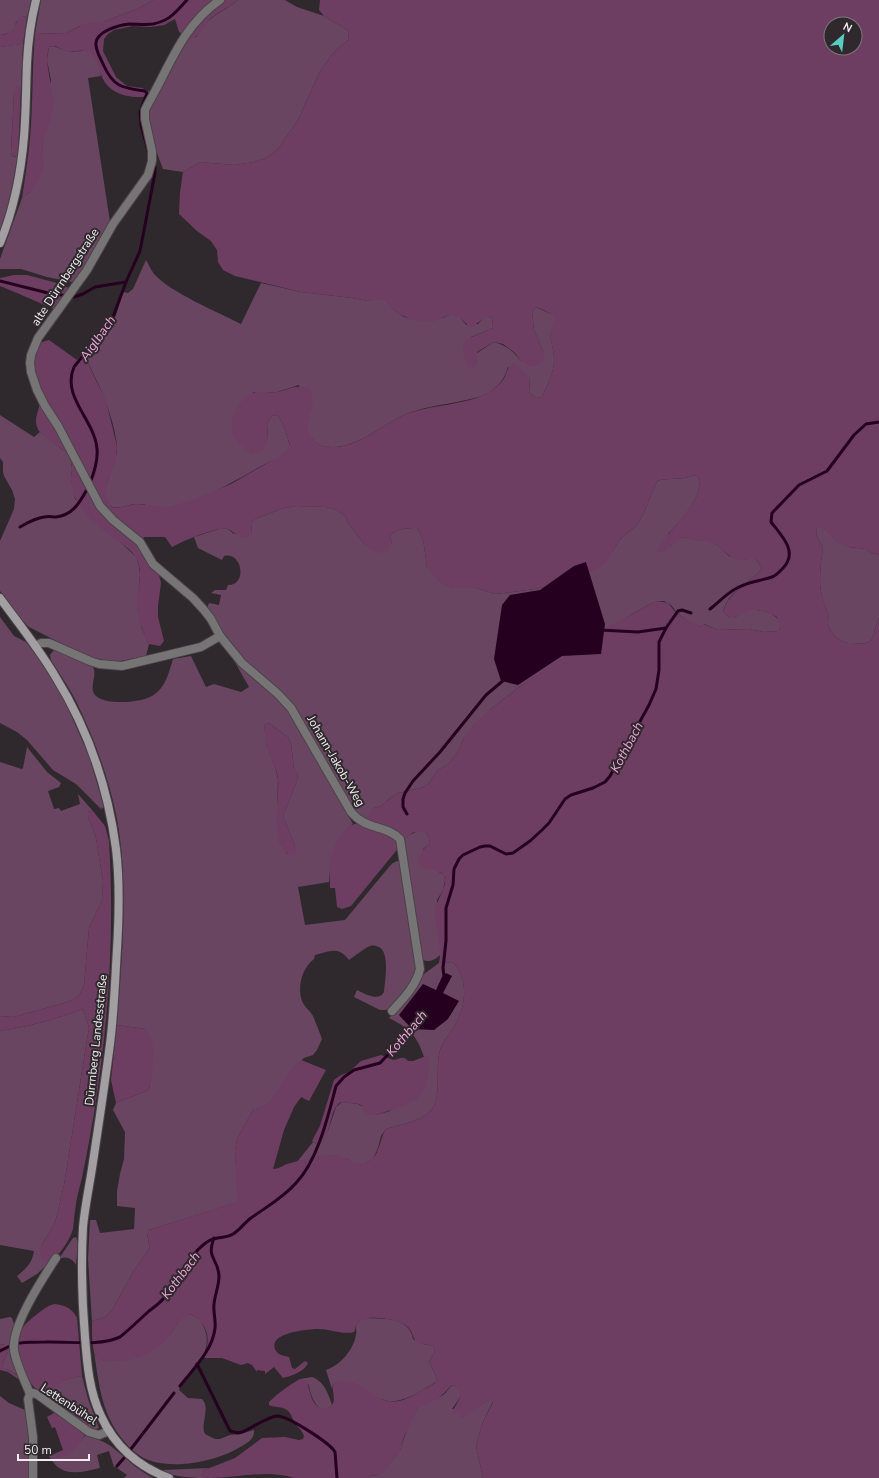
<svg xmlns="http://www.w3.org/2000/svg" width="879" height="1478" viewBox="0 0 879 1478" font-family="'Nunito Sans',sans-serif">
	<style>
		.green { fill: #6a4561; fill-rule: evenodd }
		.forest { fill: #6e3e62; fill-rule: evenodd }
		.water { fill: #26001f }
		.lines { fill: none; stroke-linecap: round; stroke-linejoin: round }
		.stream { stroke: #26001f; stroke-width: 3 }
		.minor-casing { stroke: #4a4448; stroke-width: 10 }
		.secondary-casing { stroke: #4a4448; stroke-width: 10 }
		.minor { stroke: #777476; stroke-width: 8 }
		.secondary { stroke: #a39ea1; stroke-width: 8 }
		.labels { text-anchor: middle; stroke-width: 4; stroke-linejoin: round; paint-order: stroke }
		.street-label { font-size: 12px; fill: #f1edf0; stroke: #2f292d }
		.water-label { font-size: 13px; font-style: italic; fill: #efa3db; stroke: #2f292d }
	</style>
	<rect width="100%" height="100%" fill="#2f292d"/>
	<g class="green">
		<polygon points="0,0 31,0 27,17 23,16 16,22 15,29 10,33 0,35"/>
		<polygon points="41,0 154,0 137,9 103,22 80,26 66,33 35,34"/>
		<path d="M238,0H285L297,7L324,16L349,31L348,40L334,52L320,71L298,120L278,149L266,158L254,162L235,165L200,162L183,172L163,169C156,150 147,131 149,110L187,38L196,37C201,30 206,22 213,17C221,11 230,7 238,0Z"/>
		<polygon points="21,44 23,44 21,86 17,86 14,94 11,153 12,156 16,157 18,155 7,212 0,230 0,47"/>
		<path d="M53,46C58,47 62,50 67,51C73,52 80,51 86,51C97,52 100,68 101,76L88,78L110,222L91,258L72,282L47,277L21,269H0V259L22,198L30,192L43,167L42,149L51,80L47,60L49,47Z"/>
		<path d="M146,260C149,265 151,270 154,274C171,293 218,312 241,324L261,283L301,292L352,298L368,301L383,298L394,310L404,317L419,320L443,318L451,314L459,316L466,325L478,324L484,317L488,316L492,318L493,328L471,337L474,369L477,361V353L494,342C506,345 514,352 521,361L544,353L534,330L532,312L536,307L551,314L556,318C546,337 553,340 554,358C555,371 547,386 542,397L536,398L529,392L530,378L508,367C505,377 501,384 491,391C481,398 469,399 457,402C440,405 420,408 404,415C382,425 361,445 335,447C320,448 314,443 306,430L308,423L299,385L277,392H253L268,439L267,424L272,416L277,415C282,419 288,438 290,446C288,449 286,452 283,455C275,460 266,463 258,468C231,483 202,501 170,507C159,509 148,504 137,504C126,504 114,514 107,501C100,486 119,462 117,445C113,414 99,384 85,357L111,325L116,315L123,292L128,293L133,289Z"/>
		<polygon points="0,415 34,437 40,432 60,448 70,454 72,469 71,478 75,499 136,557 139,566 140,575 137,606 142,629 149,644 146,656 115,662 96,660 80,653 29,627 22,620 0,591 0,541 14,509 15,499 12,490 4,476 3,472 3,462 0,458"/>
		<path d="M694,475L698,477C705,496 680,521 668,534L671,546L677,540L685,537L700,541H709L718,546L729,556L745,560L750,557L756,559L762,569C750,583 727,592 723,612L730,618H735C738,615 743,611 748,610C760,608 786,615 779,631L764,632L748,629L718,630L704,624L702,627L688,621L677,613L671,605L664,601L654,602L632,614L522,685L492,708L464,738L457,754L448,764L438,770L428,784L421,788L398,793L390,798L381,806L374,808L367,820L359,815L351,806L304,723L231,646L207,608L209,603L219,605L221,595L211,593L215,590H226L228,585C248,585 242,551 224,556L222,560L198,548L194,537L222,528L228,529L234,534H252L251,523L255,519L281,509L295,506L326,507L337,510L345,516L348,523L365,545L392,543L390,536C396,528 407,528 417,528L423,539L427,567L452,588H476L495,594L535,589L564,582L612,552L620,539L636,526L643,515L657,481C669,477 682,481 694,475Z"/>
		<path d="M817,528H823L829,532L832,537L849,547L866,549L871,553L879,555V618C875,625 875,636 870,641C865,645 858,643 852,643C841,644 830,634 828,623C828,620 829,617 828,614C826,608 824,602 822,597C818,580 821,563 823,547C820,542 814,535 817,528Z"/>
		<polygon points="0,617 14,636 26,642 35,653 63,697 89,756 104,807 101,809 76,784 53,770 27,740 17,732 0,723"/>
		<path d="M54,650H57L92,666C99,674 88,686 95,695C105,706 145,703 155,694C166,686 169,672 173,659L191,656L206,687L214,684L241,692L249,687L228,650L243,668L277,697L287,709L353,824C334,838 331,859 329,882L298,887L305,925L345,920L389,867C393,863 395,860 401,862L416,964L414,979L391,1008L386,1010H380L354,997L357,990C365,994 379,1002 384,992C385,980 390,953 379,947C376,946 373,945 370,946C363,949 355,956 349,960C338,946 331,951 315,955L314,959C302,968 297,987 302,1001C304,1007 310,1010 313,1016C316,1023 319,1031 322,1039L317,1050L313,1055L304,1058L297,1064L270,1102L265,1106L253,1110L237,1139L235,1151L238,1202L149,1230L147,1234L150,1248L133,1272L112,1310L105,1317L92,1321L88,1259L90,1220H96L100,1233L134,1229L135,1208L117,1206V1191L120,1174L124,1159L125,1132L113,1110L116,1103L149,1090L152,1068L146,1029L117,1025C122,956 129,886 117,819C109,778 94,738 76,701C69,687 59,673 51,660L50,655ZM269,723L288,737L291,743L294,769L298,774L297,781L283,816L295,846L287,854L280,843L277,815L278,779L275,767L267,746L264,725Z"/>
		<polygon points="27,747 47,772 61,783 59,787 48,791 54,809 59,808 61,811 80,804 78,794 92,810 88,812 88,817 96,838 103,881 102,900 89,928 84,985 80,994 73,1000 64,1003 14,1017 0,1016 0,762 22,769 23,768"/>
		<path d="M418,831L425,832L430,838L429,844L423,849L439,872L444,875L445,880L443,890L437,900L441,954C436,959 430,963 423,960L420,955L403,842L409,835Z"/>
		<path d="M452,962C460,969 460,972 463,982C467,1001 460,1018 450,1033C445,1040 440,1046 439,1055C436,1068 441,1098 432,1109C421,1122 402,1124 386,1129L381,1136L378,1148L373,1159L364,1164H356L347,1159L320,1156L297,1162L313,1142L316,1144L328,1131L336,1107L342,1102L358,1104L376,1115L390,1111L425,1056L424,1057C417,1035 409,1028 389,1018L403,1003L424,974L439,963Z"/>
		<path d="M83,1009L89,1027L64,1185L55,1223L41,1246L49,1263L37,1274L22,1283L17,1276C27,1268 32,1263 34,1251L0,1245V1031C28,1027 56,1019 83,1009Z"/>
		<path d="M76,1237L78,1242L76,1265C72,1258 65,1255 58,1260L73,1238Z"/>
		<path d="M189,1314C198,1317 202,1321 205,1330C213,1352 193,1370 180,1386L179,1390L188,1398L202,1399C211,1409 200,1423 205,1434L215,1439H220L230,1435L240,1434L254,1430C255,1438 249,1442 242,1446C218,1462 161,1474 136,1453C103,1425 100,1392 94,1352L96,1357L170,1335L183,1316Z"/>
		<polygon points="10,1317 12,1318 15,1327 18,1375 4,1368 2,1365 8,1352 4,1344 0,1345 0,1319"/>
		<path d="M365,1318C383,1319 409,1316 413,1339L423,1344L430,1345L434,1347L435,1351L429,1362C432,1368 436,1374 437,1381C432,1385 427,1387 421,1391C410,1397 401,1402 388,1401L333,1384L332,1389L326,1370C340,1365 353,1351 356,1335C357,1331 355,1327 357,1323C359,1320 362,1319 365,1318Z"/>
		<path d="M82,1376L88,1399L99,1428L93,1430L88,1429L89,1412C85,1407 80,1405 74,1405L68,1413L39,1390C50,1394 56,1384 66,1380C71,1378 77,1377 82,1376Z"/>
		<path d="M312,1377C324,1381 328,1393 332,1405C319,1418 310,1396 309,1385L300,1379Z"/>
		<path d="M454,1385L460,1391L461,1396L452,1409L476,1408L487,1401H493L482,1424L476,1446L483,1478H369L370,1475L378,1476C384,1470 397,1456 400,1450C405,1437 409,1421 417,1410C423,1402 436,1401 443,1395C448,1391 449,1387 454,1385Z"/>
		<polygon points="0,1396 9,1403 25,1410 30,1442 29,1478 0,1478"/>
		<path d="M86,1435C94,1439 105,1441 112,1447C126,1458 137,1470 153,1478H124L127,1475L117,1468V1467H114L109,1451L97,1455L100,1468C79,1473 61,1478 49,1456L54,1454L58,1457L78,1444Z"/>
		<path d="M209,1468L202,1471V1474L205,1477L210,1478C198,1478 172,1478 163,1470Z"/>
	</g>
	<g class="forest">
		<path d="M154,0H238C230,7 220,11 211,18C204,25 200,35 192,39L179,32L175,19L164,25L151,27L133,26L114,30L108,34L104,39L103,51L116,77L127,86L142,88L150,92C148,97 144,97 138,97C123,97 108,91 102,77C98,68 99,60 90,53C84,49 73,52 66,51C59,49 57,44 49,47C44,65 52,81 53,99C54,115 47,129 43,144C42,151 44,158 43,166C42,180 33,191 22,198C25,178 28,159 30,139C33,104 32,69 35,34L66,33L89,22H103L137,9Z"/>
		<path d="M320,0H879V555L871,553L866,549L849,547L838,543L823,528H817C814,535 820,542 823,547C821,563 818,580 822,596C824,602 826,608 828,614C829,617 828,620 828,623C830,634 841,644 852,643C858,643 865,645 870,641C875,636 875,625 879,618V1478H483L476,1446L482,1424L493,1402L487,1401L462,1419L457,1413L454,1414L452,1412L461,1396L459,1391L454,1385L451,1386L438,1399L422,1406L417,1410L404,1437L400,1451L383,1473L378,1476L370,1475L369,1478H294C267,1469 238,1478 210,1478L205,1477L202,1474V1471L235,1458L262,1438L285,1437L299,1440L303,1439L304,1436C302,1429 297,1428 294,1421C292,1418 291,1413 287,1410C282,1406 275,1408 269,1405V1402C278,1393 288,1386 300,1379L307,1381C310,1390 311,1407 323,1408C326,1409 329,1407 331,1406C340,1398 323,1380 343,1381C377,1383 377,1418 419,1392C425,1388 432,1386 437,1381C436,1374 432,1368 429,1362L435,1351L434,1347L430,1345L417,1343C412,1337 413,1332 408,1327C401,1319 368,1314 359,1321C356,1323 356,1328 354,1332C343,1335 330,1329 318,1329C308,1329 265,1333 276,1351C278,1355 285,1356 289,1357L292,1368L295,1369L305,1361L308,1363C305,1371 292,1376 283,1378L274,1367L265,1374V1371L257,1370V1372L252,1365L248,1363L241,1365L222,1358H205C203,1354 206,1351 207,1346C210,1332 202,1318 189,1314C180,1318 177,1326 171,1334C157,1352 137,1362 114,1361C110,1361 103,1362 99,1360C91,1355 92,1330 92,1321L105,1317L112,1310L133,1272L150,1248L147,1233L149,1230L237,1202L235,1151L237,1139L253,1110C259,1107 266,1107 270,1101C281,1088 287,1070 301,1060L326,1070L309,1101L301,1097L294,1107L284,1130L273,1169C279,1169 282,1166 287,1164C301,1160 318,1155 332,1155C347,1155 359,1171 372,1159C380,1152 380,1138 386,1129C402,1124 421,1122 432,1109C441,1098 436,1068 439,1055C440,1046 445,1040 450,1033C460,1018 467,1001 463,982C460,972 460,969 452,962L439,963C443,945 434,929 435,911C436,900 449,884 444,876C440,869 427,869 421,868C415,858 422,850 429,844L430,838L425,832H414L409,835L351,906L342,909L337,907L335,888H330C329,868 331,836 352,825C357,823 361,823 367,820L370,811L374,808L381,806L390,798L398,793L421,788L428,784L438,770L448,764L457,754L464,738L473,725L492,708L522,685L596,634L654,602C674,601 667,606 678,614C686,620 694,623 702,627L703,624L718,630L748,629L764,632L779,631L780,628L777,617C762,609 748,606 735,618H730L723,612C728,592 750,583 762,569L756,559L750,558C733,567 724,547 710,542C707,540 704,542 701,541C696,541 690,539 685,537C676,541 669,548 661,553L656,551C666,531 707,501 698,477L694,475C682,481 669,477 657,481L643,515L636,526L620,539L606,562L597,569L586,574L564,582L535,589L495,594L476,588H452L440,583L427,567L423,539L417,528C407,528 396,528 390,536L392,543L389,550L380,553L372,551L365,545L348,523L345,516L337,510L326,507L295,506L281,509L255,519L251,523L252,534L247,538C236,538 236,533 228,529C220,525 180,542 172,547L165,537H144L142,540L150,562L159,575L161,583L158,606V617L164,641L160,646L149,644C143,633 138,619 137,606C136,591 145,573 136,558C131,549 120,542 111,536C90,520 72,507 71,478C71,475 72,472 72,469C72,464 70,459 70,454C63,450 41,436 38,429C33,419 39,412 40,402C41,389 32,375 33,362C34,355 38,348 42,342L49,340L77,360L83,353L106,401L117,446L116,461L108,480L106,494L107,501L112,507L117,508L136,504L169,507L192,500L231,484L283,454L290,445C288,438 282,419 277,415L272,416L267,424L268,439L262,451L251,454C247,450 241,447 237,442C224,428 236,400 252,393C259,390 269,393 276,392C290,390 293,384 309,388C318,403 309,414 307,430C314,443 320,448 336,447C361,445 382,425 404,415C431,404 466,406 489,392C494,389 500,384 503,380C508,373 505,369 514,363L524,371L530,378L529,392L536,398L542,397C547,386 555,371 554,358C553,340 546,337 555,318C550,312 544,310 536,307L532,312L534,330L544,353V360L538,365L529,367L521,361L515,353L503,344L494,342L477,352V361L475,369L467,366C455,337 472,338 493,328L492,318L488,316C482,318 478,324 471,327C464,324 462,316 453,315C447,314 440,320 433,321C420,323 403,318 394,310C390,307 387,302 383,299L368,301L352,298L301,292L235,276L223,270L218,262L217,250L211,241L197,231L179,214L180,192L183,172L200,162L235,165L254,162L266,158L278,149L298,120L320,71L334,52L348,40L349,31L324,16L319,10ZM831,24H855V48H831Z"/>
		<path d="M23,16L27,17L23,44L0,47V35C17,33 12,29 19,17Z"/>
		<polygon points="17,86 21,86 18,155 17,157 12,156 11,153 14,94 15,89"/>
		<polygon points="14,275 27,275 57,283 69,288 56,310 17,293 0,286 0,278"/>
		<path d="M269,723L288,737L291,743L294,769L298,774L297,781L283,816L297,851L295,855L291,856C268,845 280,799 278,778C276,767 270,757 267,746C265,740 265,732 264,725Z"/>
		<path d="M92,810L105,826L109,841C116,954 105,1067 82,1178C79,1189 76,1200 75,1211C74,1216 74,1223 73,1229C70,1240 59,1256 49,1263L42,1259L40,1252L41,1246L55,1223L64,1185L89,1027L83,1009C56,1019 28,1027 0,1031V1016L14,1017L64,1003L73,1000L80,994L84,985L89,928L102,900L103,881L96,838L88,817V812Z"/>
		<path d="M117,1025L146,1029C159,1045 152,1072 149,1090L116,1103L111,1080Z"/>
		<path d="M381,1055L393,1060C400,1059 403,1055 408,1061H413L429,1055V1072L424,1092L416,1100L406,1105L376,1115H368L363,1111L362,1106L359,1104L341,1102C327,1110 334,1139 316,1144L312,1141L320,1126L334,1080L341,1075L349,1072L361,1061Z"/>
		<path d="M54,1304C65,1305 72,1308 77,1318L82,1376C77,1377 72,1378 67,1380C59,1383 51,1393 42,1391C34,1390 29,1381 26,1374C14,1349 12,1332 36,1315C42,1310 47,1306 54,1304Z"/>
		<path d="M4,1344L8,1349V1352L2,1365C8,1373 17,1371 21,1381L8,1372L0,1370V1345Z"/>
		<path d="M74,1405C111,1403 76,1461 58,1457L54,1454L63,1450L55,1427L52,1428L47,1417L54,1413L64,1419L68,1415V1410Z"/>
	</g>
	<g class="water">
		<polygon points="586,562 605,624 601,654 562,656 518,685 501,681 494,659 502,605 510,595 540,590 574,566"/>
		<polygon points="446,973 452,976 443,993 459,1001 448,1019 434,1030 412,1029 399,1015 423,984 436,990 442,977"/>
	</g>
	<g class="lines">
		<g class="stream">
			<path d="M149,154L141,125L140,112L147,93L145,91C124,88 114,88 104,66C101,59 95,50 96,43C97,31 119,25 129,24C137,24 145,25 153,24C157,23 161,22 165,20C174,16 180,7 187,0"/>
			<polyline points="0,281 48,293 74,297 83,294 95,287 126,282"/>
			<path d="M90,483C94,473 98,459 97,449C95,420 61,397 74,367L113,317L126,282L140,251L155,173V167"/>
			<path d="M20,527C27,523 35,518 44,517C48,516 52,517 56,517C72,515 79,504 86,491"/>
			<path d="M710,609C719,602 727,593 737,588C748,582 760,581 772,577C777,575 780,571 784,567C798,551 781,535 771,522L772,513L799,485L827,471L854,435L866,424L879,422"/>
			<polyline points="600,630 638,632 666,628"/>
			<polyline points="407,814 403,807 403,799 405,793 413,781 440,752 486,695 505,679"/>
			<polyline points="444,977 443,968 446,941 446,908 453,885 454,869 459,859 463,855 480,847 485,846 490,846 506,854 513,853 530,841 542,830 549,823 565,799 571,795 593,788 605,782 610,776 649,705 656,689 659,670 659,642 666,628 678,611 682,610 691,613"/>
			<path d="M20,1343C28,1342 37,1342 45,1342C69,1341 97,1347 120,1337C130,1329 139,1320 149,1311C154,1307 159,1304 163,1299C179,1281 187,1256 207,1242C215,1236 225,1239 233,1234C240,1230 244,1223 251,1218C266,1207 283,1198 296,1183C318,1160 328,1116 336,1086L344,1077L354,1070L380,1063L414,1027"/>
			<polyline points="0,1351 10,1346"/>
			<path d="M197,1364L230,1431L238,1433L242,1432C252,1428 267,1417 277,1416C288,1416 330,1443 335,1452L337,1478"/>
			<path d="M180,1386C193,1369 213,1350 215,1328C216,1320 213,1312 214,1304C215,1294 219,1286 219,1276C218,1257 206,1260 214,1238"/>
			<polyline points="131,1449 174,1393"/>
			<polyline points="117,1466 124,1458"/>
		</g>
		<g class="minor-casing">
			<g id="minor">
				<path d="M220,0C182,26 170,66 148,104L145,110V119L152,151V161L148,175L113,224L87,270L38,338L31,355L30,363L31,372L37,390L45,406L58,426L100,506L113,520L140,542L153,564L193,598L204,610L211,619L220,636L242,663L278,694L291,708L351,812C367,831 385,824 400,839L420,969C416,986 403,999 392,1011"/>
				<polyline points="35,646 41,643 49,643 90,661 99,664 122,666 201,647 220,636"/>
				<path d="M30,1394C25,1381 16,1364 14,1350C11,1326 43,1278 56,1258"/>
				<polyline points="33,1478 33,1437 28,1399 30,1394 34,1393 38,1395 89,1432 99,1435 109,1431"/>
			</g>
		</g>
		<g class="secondary-casing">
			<g id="secondary">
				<path d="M0,243C14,209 21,173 24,137C26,112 26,88 27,63C28,42 31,20 36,0"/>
				<path d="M0,598C19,624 39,649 55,676C88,729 108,788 116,849C120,882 119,916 117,949C115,981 114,1013 110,1044C105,1083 99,1122 93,1162C90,1183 85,1205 83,1227C81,1264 82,1301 85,1337C87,1363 89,1391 101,1416C114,1445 138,1467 169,1478"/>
			</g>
		</g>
		<use href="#minor" class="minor"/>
		<use href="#secondary" class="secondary"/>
	</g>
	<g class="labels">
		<g class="street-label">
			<text transform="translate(65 277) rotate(-57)" y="4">alte Dürrnbergstraße</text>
			<text transform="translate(336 761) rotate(60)" y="4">Johann-Jakob-Weg</text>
			<text transform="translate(96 1040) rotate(-84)" y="4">Dürrnberg Landesstraße</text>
			<text transform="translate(69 1404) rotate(33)" y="4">Lettenbühel</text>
		</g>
		<g class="water-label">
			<text transform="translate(97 338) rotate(-55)" y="5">Aiglbach</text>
			<text transform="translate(626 747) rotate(-62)" y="5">Kothbach</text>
			<text transform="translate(406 1033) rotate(-50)" y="5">Kothbach</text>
			<text transform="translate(180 1275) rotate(-53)" y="5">Kothbach</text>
		</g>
	</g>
	<g transform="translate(843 36) rotate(28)"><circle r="19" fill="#2f292d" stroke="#7d777b"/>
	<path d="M0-3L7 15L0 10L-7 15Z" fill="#57cec2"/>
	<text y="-6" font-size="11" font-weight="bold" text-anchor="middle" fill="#f1edf0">N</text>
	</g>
	<path d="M18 1454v6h71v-6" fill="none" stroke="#f1edf0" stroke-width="2"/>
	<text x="24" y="1454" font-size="12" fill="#f1edf0" stroke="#2f292d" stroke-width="3" paint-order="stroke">50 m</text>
</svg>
